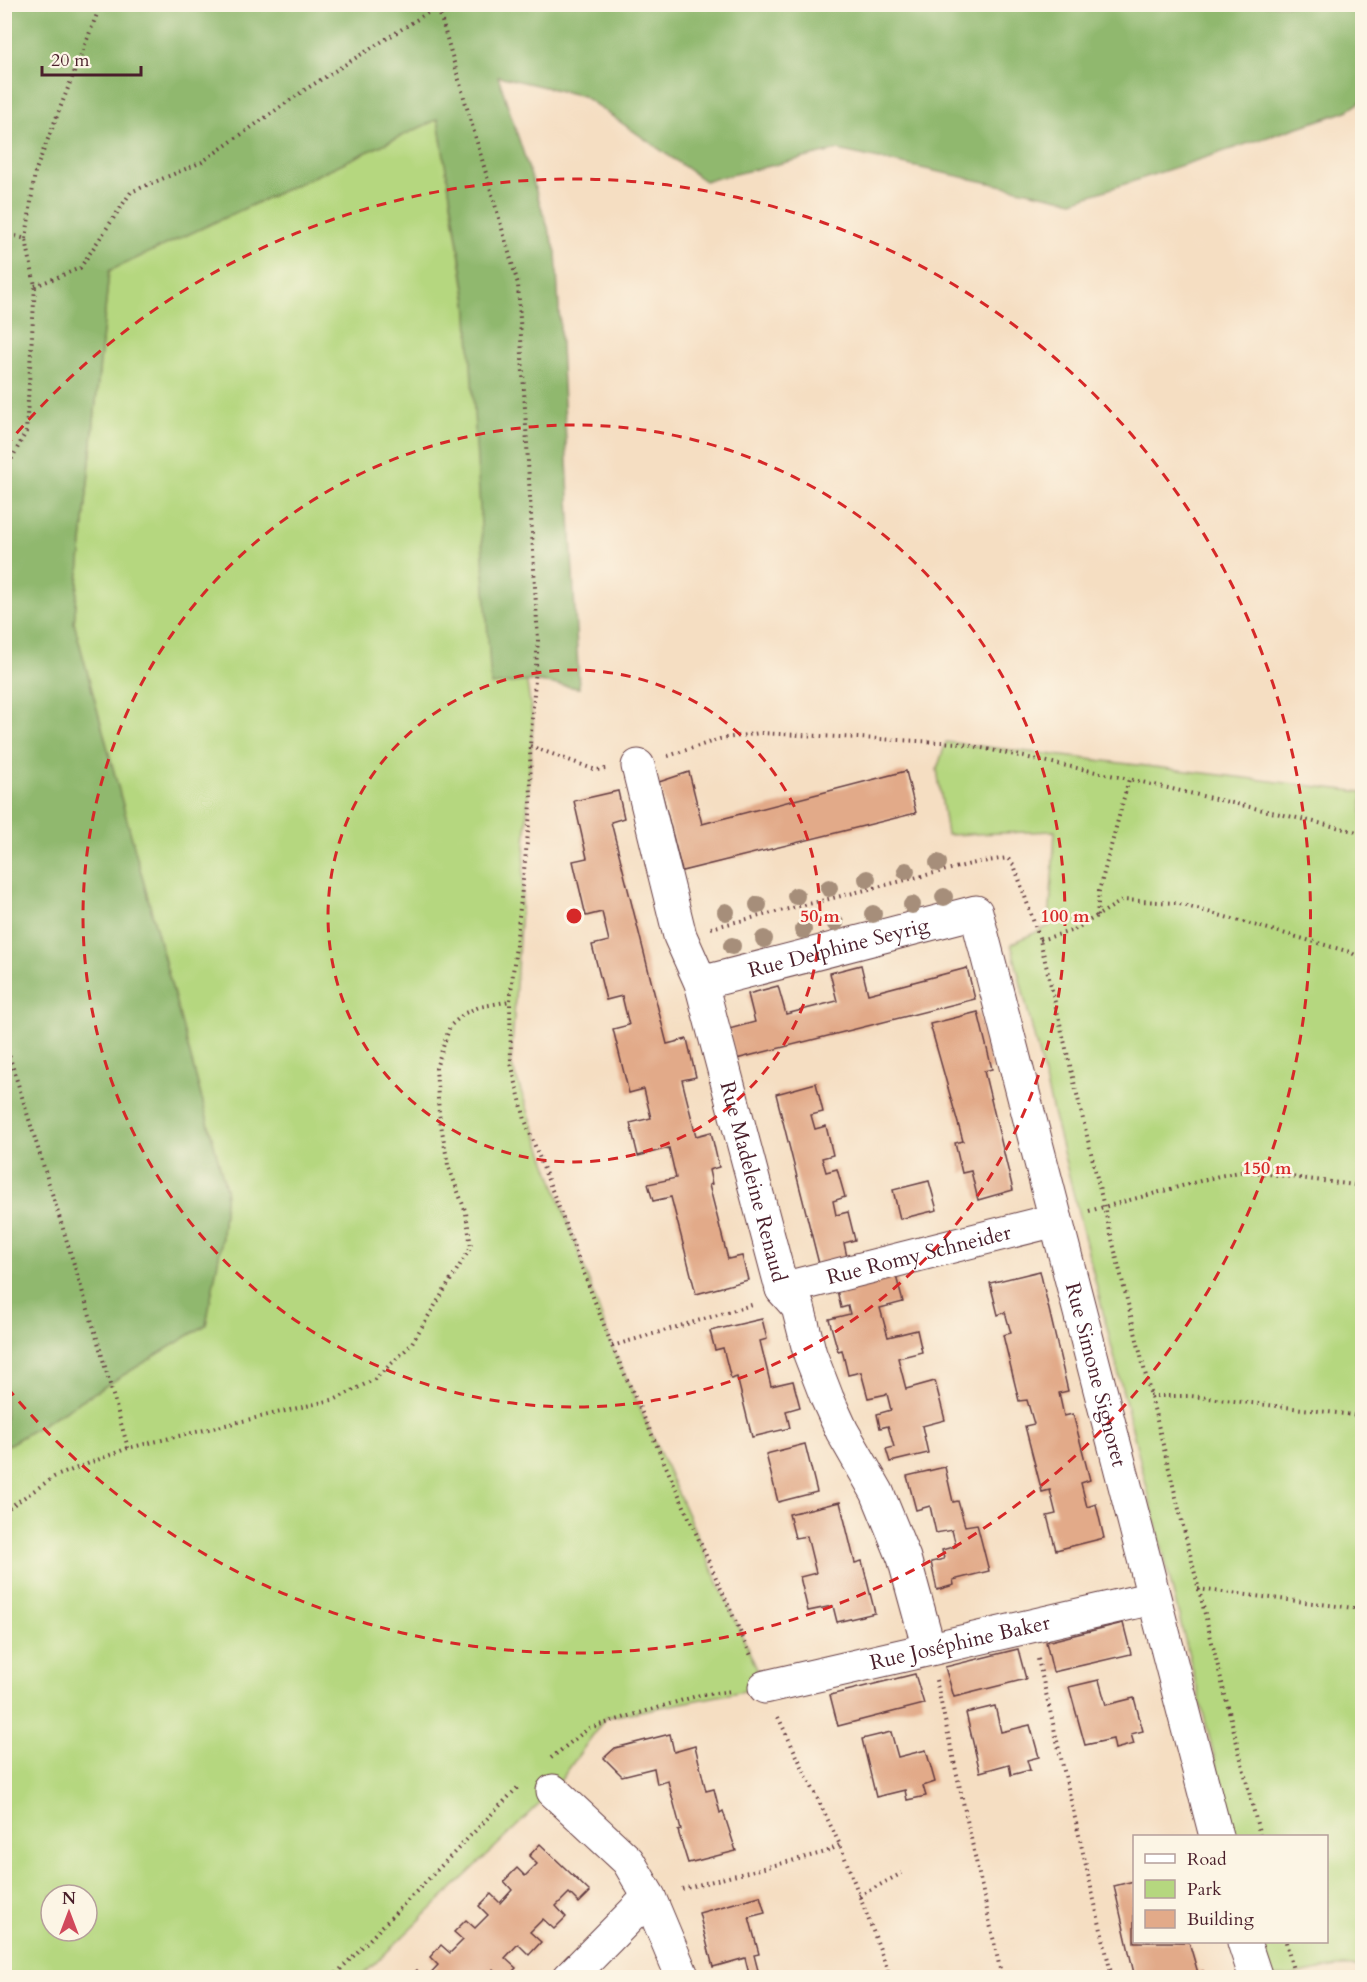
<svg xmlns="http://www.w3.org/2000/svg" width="1367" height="1982" viewBox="0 0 1367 1982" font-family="Cardo,serif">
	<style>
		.green { fill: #b5d77f; stroke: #807b55; stroke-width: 1.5; fill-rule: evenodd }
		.forest { fill: #90b86e; stroke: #6d6c4c; stroke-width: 1.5 }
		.building { fill: #e2aa89 }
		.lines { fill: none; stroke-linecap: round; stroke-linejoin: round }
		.street-casing { stroke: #643c42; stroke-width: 35 }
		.path { stroke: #643c42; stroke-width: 4; stroke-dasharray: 1.5 4.5; stroke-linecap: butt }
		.street { stroke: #fff; stroke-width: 33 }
		.tree { fill: #a68e7a }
		.ring { fill: none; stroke: #d62828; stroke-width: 3; stroke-dasharray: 10 8 }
		.labels { text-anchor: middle; stroke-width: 5; stroke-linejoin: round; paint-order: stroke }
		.street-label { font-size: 21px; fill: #4a1f2b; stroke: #fcf5e5 }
		.centre { fill: #d62828; stroke: #fcf5e5; stroke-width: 3 }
		.ring-label { font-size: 18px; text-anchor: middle; font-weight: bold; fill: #d62828; stroke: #fcf5e5; stroke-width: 5; stroke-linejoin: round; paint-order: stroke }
	</style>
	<rect width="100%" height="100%" fill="#fcf5e5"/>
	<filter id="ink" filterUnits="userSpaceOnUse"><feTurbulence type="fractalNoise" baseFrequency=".0167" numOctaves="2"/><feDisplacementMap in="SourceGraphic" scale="12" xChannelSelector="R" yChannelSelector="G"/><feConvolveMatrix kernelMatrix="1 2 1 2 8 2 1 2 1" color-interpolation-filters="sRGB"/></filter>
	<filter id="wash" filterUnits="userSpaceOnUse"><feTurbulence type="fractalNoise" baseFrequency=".008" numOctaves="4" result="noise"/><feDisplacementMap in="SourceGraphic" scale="24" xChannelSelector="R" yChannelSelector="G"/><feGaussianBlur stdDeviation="1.35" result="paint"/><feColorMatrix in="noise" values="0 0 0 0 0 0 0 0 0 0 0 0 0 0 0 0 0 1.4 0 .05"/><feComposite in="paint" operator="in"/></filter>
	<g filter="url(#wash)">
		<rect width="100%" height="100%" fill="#f5dec2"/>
		<g class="green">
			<path d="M438,119L533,722L511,1063L612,1346L765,1687L605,1718L553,1791L361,1977L5,1978V1447L205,1325L221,1245L226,1189L74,623L109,271ZM51,1895H87V1931H51Z"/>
			<path d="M946,742L1362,792V1968C1331,1962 1301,1978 1270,1977L1261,1942H1326V1836H1234L1011,944L1049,926L1055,831L947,835L937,769Z"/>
		</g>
		<polygon class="forest" points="5,4 1362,5 1362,101 1347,111 1073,201 838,150 705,181 583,96 498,76 556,252 579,688 532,681 491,685 467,300 438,119 109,271 74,623 226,1189 221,1245 206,1325 5,1447"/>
		<g id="blocks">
			<g class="building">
				<polygon points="906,771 916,813 682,871 659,782 689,772 702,824"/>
				<polygon points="618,791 624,818 611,822 667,1044 687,1039 696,1077 682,1080 696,1136 711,1132 719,1167 709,1170 712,1184 709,1185 728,1259 742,1256 748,1280 696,1294 671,1197 653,1201 648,1184 676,1178 669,1148 638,1156 630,1123 651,1118 644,1089 629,1093 613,1029 629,1025 622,996 606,1000 592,945 609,941 602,912 586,916 573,861 587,858 574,801"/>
				<polygon points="861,965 868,994 967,968 975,999 736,1059 729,1029 755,1022 748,994 778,986 786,1014 837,1001 830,973"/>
				<polygon points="978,1012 992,1069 984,1071 1013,1190 978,1200 971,1171 962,1173 955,1143 963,1141 930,1024"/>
				<polygon points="816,1083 823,1112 811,1115 815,1129 826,1126 833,1155 822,1158 826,1172 837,1169 845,1197 833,1201 836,1215 848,1212 855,1240 844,1243 847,1257 819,1264 776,1094"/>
				<polygon points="929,1181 937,1210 900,1219 893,1190"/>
				<polygon points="1040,1271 1068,1391 1059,1393 1064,1416 1073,1414 1090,1480 1081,1483 1087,1507 1096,1504 1104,1538 1056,1550 1047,1516 1056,1514 1050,1490 1042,1492 1025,1426 1034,1424 1027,1400 1019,1401 1003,1335 1011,1333 1005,1312 998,1315 990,1283"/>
				<polygon points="896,1276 903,1302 880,1308 888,1337 917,1330 922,1352 898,1358 906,1389 935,1381 945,1420 922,1426 928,1453 890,1462 886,1449 894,1447 888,1426 880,1428 877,1414 891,1410 887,1394 868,1398 861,1372 848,1375 842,1350 838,1351 829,1319 850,1314 848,1306 841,1308 837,1290"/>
				<polygon points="762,1319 767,1339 760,1341 771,1386 793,1381 800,1407 786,1411 790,1428 752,1437 737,1377 731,1379 723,1348 715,1350 710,1331"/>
				<polygon points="805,1444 817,1492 778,1502 766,1454"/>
				<polygon points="945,1467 953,1502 958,1501 965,1526 977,1524 989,1571 953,1580 954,1585 937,1590 931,1562 944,1559 942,1550 956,1546 952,1530 936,1533 930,1506 916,1510 907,1476"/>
				<polygon points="840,1502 855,1563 862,1561 875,1613 837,1622 833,1606 808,1611 800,1577 816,1573 807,1536 795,1538 789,1514"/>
				<polygon points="1123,1623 1131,1654 1053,1672 1046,1642"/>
				<polygon points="1018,1649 1026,1679 954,1697 945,1667"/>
				<polygon points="915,1674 924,1704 838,1726 830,1695"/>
				<polygon points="1099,1680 1106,1705 1134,1698 1143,1731 1131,1734 1134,1744 1115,1749 1113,1739 1085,1745 1069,1687"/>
				<polygon points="995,1706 1001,1732 1030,1725 1039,1757 1027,1760 1030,1770 1011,1775 1009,1764 980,1772 966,1713"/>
				<polygon points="891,1732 898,1757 926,1750 935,1782 923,1786 926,1796 907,1800 905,1790 876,1797 862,1739"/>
				<polygon points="670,1734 674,1752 695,1746 706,1791 714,1789 720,1813 723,1811 736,1851 688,1863 678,1831 681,1830 668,1781 657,1784 654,1768 622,1776 604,1758 615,1748"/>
				<polygon points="540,1844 590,1892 579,1903 569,1893 556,1906 566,1917 554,1929 543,1919 530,1932 541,1942 529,1955 518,1944 505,1958 516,1968 506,1978 501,1978 493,1970 486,1978 426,1978 438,1965 430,1957 441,1945 450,1953 463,1940 454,1932 466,1920 475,1928 488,1915 479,1906 491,1894 500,1903 512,1890 504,1881 517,1868 525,1876 537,1864 529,1856"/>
				<polygon points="1134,1881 1134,1942 1189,1942 1198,1973 1203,1971 1205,1978 1135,1978 1114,1886"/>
				<polygon points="760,1896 765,1913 749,1917 759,1954 754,1955 760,1978 738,1978 749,1974 745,1958 713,1967 699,1913"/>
				<polygon points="416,1970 423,1978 409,1978"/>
			</g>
		</g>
	</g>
	<g filter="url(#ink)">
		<use href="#blocks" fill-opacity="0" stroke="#643c42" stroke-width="1.5"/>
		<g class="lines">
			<g class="street-casing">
				<g id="street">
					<path id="s1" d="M638,766L680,936L701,983L782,1289L798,1307L810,1354L827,1398L842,1431L877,1492L904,1558L929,1649"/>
					<path id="s2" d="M701,983L976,912L1216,1836"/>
					<path id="s3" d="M782,1289L1056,1220"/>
					<path id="s4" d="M765,1687L1153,1598"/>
					<polyline points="553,1791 628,1861 649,1897 683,1978"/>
					<polyline points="1244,1942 1256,1978"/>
					<polyline points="569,1978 649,1897"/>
				</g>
			</g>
			<g class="path">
				<polyline points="437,4 518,284 538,640 530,746 531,805 510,1001 511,1063 525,1120 612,1346 752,1658"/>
				<polyline points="4,233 26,239 35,286 26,432 4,473"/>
				<polyline points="26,239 35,172 101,4"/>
				<polyline points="35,286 80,268 131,192 202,162 306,89 437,7"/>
				<polyline points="530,746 596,770 606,769"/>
				<polyline points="668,756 720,739 760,733 958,743 1129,779"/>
				<polyline points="1097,916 1099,891 1129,779 1362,833"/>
				<polyline points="711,928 975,863 1007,858 1014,865 1040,940 1104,1207 1260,1836"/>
				<polyline points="1040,940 1074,930 1123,900 1176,903 1350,952 1362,959"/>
				<polyline points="4,1039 96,1335 128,1448"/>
				<polyline points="1089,1211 1219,1176 1245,1171 1362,1186"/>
				<polyline points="612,1346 755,1304"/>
				<polyline points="1150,1396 1191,1396 1362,1416"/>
				<polyline points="4,1511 54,1477 128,1448 336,1399 375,1379 410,1346 471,1247 466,1213 448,1165 439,1113 436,1068 450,1026 465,1013 479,1007 510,1001"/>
				<polyline points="1198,1589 1362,1609"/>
				<polyline points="1038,1659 1111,1973 1090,1978"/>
				<polyline points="936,1680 1002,1978"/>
				<polyline points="778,1717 840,1845 891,1978"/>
				<polyline points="551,1758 589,1728 700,1695 732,1691"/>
				<polyline points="682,1889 826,1852 840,1845"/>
				<polyline points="859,1896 902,1873"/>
				<polyline points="1286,1942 1295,1978"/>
				<polyline points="332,1978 520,1785"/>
			</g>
			<use href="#street" class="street"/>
		</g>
		<g class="tree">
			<circle cx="938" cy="863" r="9"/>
			<circle cx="906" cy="871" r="9"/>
			<circle cx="867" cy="879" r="9"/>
			<circle cx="829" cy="888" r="9"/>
			<circle cx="796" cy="896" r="9"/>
			<circle cx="944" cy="897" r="9"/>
			<circle cx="758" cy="905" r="9"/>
			<circle cx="912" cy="905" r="9"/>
			<circle cx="726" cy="912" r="9"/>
			<circle cx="873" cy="914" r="9"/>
			<circle cx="835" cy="923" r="9"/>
			<circle cx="803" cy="930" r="9"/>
			<circle cx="764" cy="939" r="9"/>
			<circle cx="732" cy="946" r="9"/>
		</g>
	</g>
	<g class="ring">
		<circle cx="574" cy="916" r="246"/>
		<circle cx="574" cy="916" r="491"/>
		<path d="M5 447A737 737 0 1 1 5 1385"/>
	</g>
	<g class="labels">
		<g class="street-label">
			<text dy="7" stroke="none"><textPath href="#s2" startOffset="142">Rue Delphine Seyrig</textPath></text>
			<text dy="7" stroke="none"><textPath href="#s1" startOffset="432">Rue Madeleine Renaud</textPath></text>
			<text dy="7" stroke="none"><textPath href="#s3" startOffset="141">Rue Romy Schneider</textPath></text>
			<text dy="7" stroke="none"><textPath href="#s2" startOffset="762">Rue Simone Signoret</textPath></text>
			<text dy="7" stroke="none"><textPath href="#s4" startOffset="200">Rue Joséphine Baker</textPath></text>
		</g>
	</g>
	<circle cx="574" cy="916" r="9" class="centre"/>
	<g class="ring-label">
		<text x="820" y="922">50 m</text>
		<text x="1065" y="922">100 m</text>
		<text x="1267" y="1174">150 m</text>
	</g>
	<rect width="1367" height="1982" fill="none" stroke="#fcf5e5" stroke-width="24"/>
	<rect x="1133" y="1835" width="195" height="108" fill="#fcf5e5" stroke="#b59f9b" stroke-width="1.5"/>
	<rect x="1145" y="1854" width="30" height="9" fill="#ffffff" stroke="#b59f9b" stroke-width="1.5"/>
	<text x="1187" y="1865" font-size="18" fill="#4a1f2b">Road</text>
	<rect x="1145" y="1880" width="30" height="18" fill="#b5d77f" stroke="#b59f9b" stroke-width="1.5"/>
	<text x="1187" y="1895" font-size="18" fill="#4a1f2b">Park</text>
	<rect x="1145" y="1910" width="30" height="18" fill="#e2aa89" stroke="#b59f9b" stroke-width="1.5"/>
	<text x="1187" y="1925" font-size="18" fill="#4a1f2b">Building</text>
	<g transform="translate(69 1913)"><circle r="28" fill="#fcf5e5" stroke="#b59f9b" stroke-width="1.5"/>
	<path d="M0-4.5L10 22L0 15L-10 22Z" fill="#d1495b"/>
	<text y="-9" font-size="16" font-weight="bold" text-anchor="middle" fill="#4a1f2b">N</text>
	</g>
	<path d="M42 66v9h99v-9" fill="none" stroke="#4a1f2b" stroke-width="3"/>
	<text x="51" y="66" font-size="18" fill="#4a1f2b" stroke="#fcf5e5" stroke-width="4.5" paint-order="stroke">20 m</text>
</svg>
